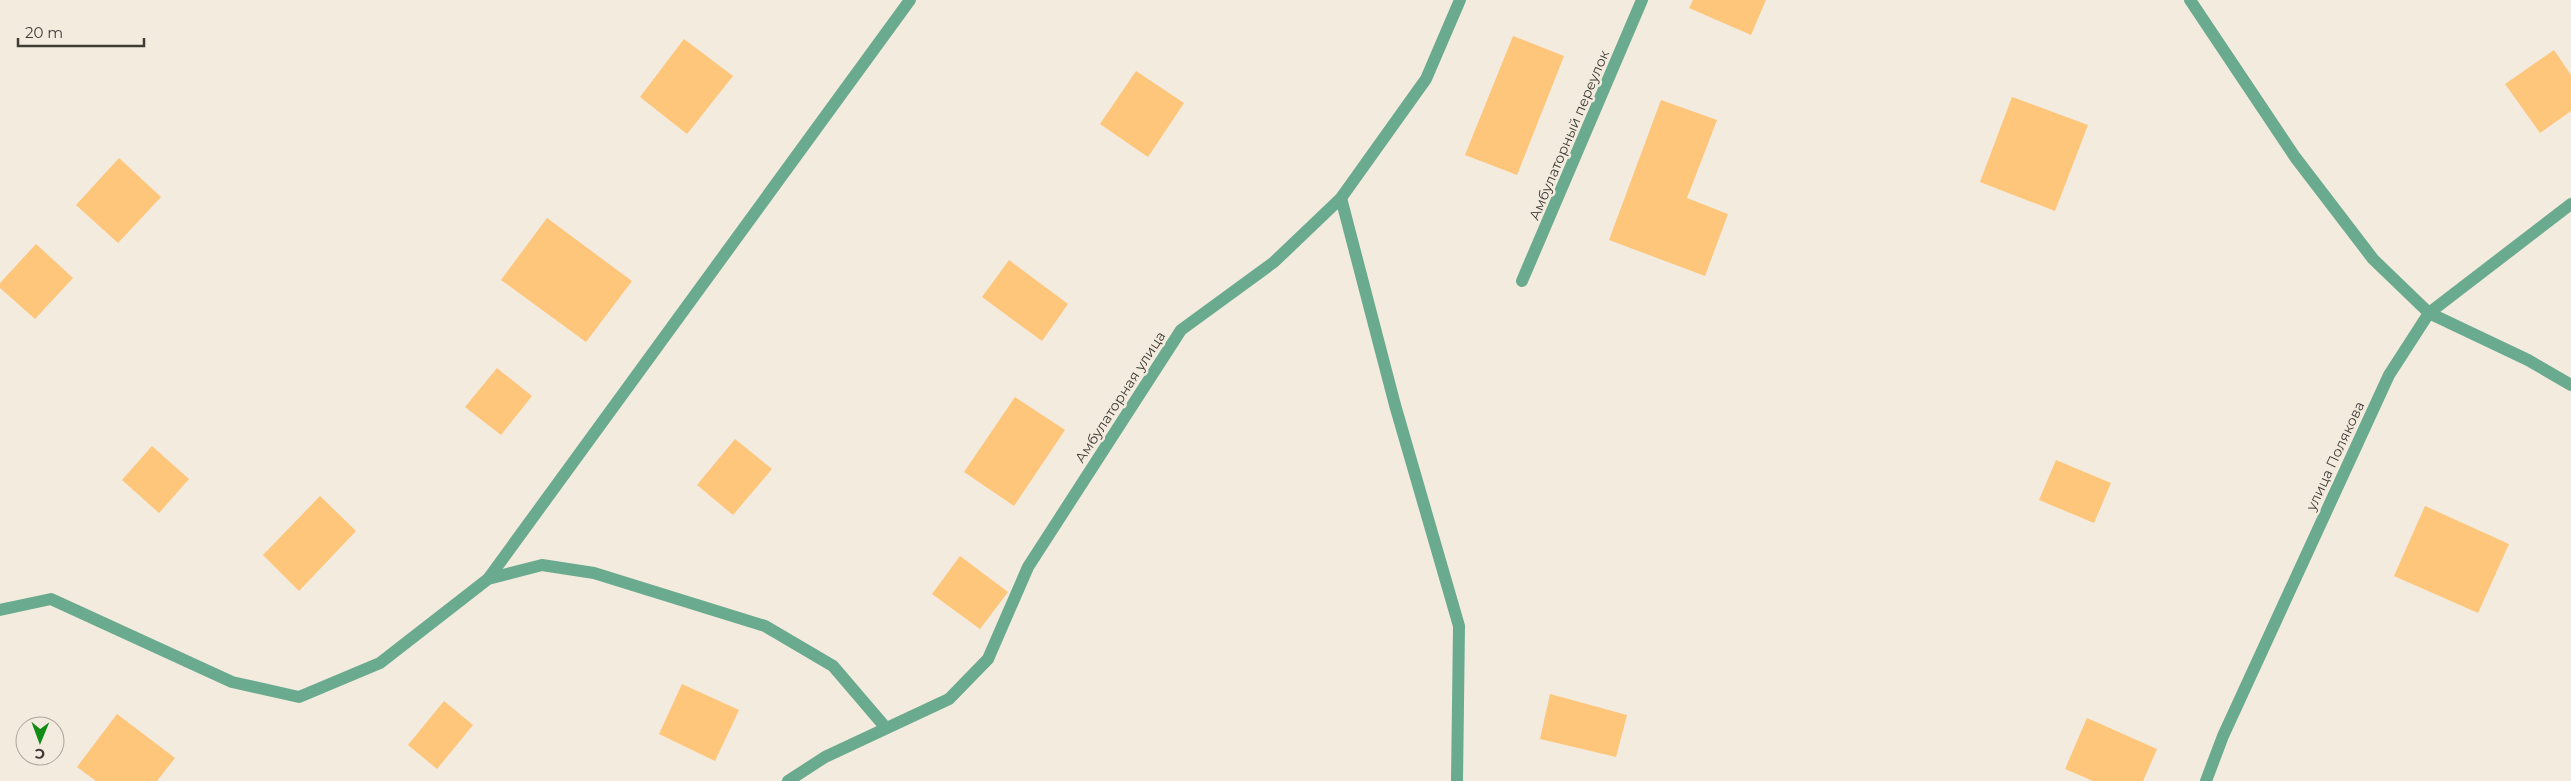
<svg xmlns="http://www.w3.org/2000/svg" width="2571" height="781" viewBox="0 0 2571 781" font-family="Montserrat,sans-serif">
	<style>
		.building { fill: #fdc67a }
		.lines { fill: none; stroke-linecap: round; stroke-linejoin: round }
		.minor { stroke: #6aab90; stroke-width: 12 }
		.labels { text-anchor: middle; stroke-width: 5; stroke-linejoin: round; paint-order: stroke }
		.street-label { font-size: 14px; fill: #3f3c37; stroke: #f4ebdf }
	</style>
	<rect width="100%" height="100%" fill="#f4ebdf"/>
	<g class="building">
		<polygon points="1693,0 1766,0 1751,35 1689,8"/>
		<polygon points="1513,36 1564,56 1517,175 1465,155"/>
		<polygon points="684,39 733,76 687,134 640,97"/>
		<polygon points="2554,50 2571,75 2571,111 2540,133 2505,84"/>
		<polygon points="1136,71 1184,103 1148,157 1100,124"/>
		<polygon points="2012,97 2088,125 2055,211 1980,182"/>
		<polygon points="1661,100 1717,120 1687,198 1728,214 1705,276 1609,240"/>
		<polygon points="119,158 161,197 118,243 76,205"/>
		<polygon points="547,218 632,281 586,342 501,280"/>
		<polygon points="36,244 73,278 35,319 0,288 0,283"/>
		<polygon points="1009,260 1068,304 1042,341 982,297"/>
		<polygon points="497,368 532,396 501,435 465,407"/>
		<polygon points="1015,397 1065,430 1014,506 964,472"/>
		<polygon points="735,439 772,469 733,515 697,485"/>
		<polygon points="152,446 189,479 159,513 122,480"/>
		<polygon points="2056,460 2111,483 2094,523 2039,500"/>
		<polygon points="320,496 356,531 299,591 263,555"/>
		<polygon points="2425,506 2509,544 2478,613 2394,576"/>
		<polygon points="960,556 1008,592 980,629 932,594"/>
		<polygon points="682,684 739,710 715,761 659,734"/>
		<polygon points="1550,694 1627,715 1616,757 1540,739"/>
		<polygon points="444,701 473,725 437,769 408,745"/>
		<polygon points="117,714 175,758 157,781 96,781 77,767"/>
		<polygon points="2087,718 2157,749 2143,781 2093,781 2065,769"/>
	</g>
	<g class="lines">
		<g class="minor">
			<polyline points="2190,0 2295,157 2373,259 2429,313 2528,360 2571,385"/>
			<polyline points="1341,198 1395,405 1459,626 1457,781"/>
			<polyline points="1522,281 1642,0"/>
			<polyline points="488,579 910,0"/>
			<polyline points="0,610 51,599 232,682 299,697 380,663 488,579 542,565 594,573 765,626 833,666 886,728"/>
			<polyline points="788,781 825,757 949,699 988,659 1028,567 1181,330 1274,262 1341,198 1426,79 1460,0"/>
			<polyline points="2206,781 2223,736 2389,375 2429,313 2571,204"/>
		</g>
	</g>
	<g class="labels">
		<g class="street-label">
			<text transform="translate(1569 135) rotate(-67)" y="5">Амбулаторный переулок</text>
			<text transform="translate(1120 397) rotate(-57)" y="5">Амбулаторная улица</text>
			<text transform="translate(2335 456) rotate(-65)" y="5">улица Полякова</text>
		</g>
	</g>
	<g transform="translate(40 741) rotate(181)"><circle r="24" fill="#f4ebdf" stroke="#aca59c"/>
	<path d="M0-4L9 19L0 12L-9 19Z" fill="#118c16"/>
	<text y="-8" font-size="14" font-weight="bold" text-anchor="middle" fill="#3f3c37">С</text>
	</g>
	<path d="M18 38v8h126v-8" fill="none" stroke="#3f3c37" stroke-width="2.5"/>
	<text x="25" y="38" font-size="15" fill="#3f3c37" stroke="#f4ebdf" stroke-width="4" paint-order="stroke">20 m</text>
</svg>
